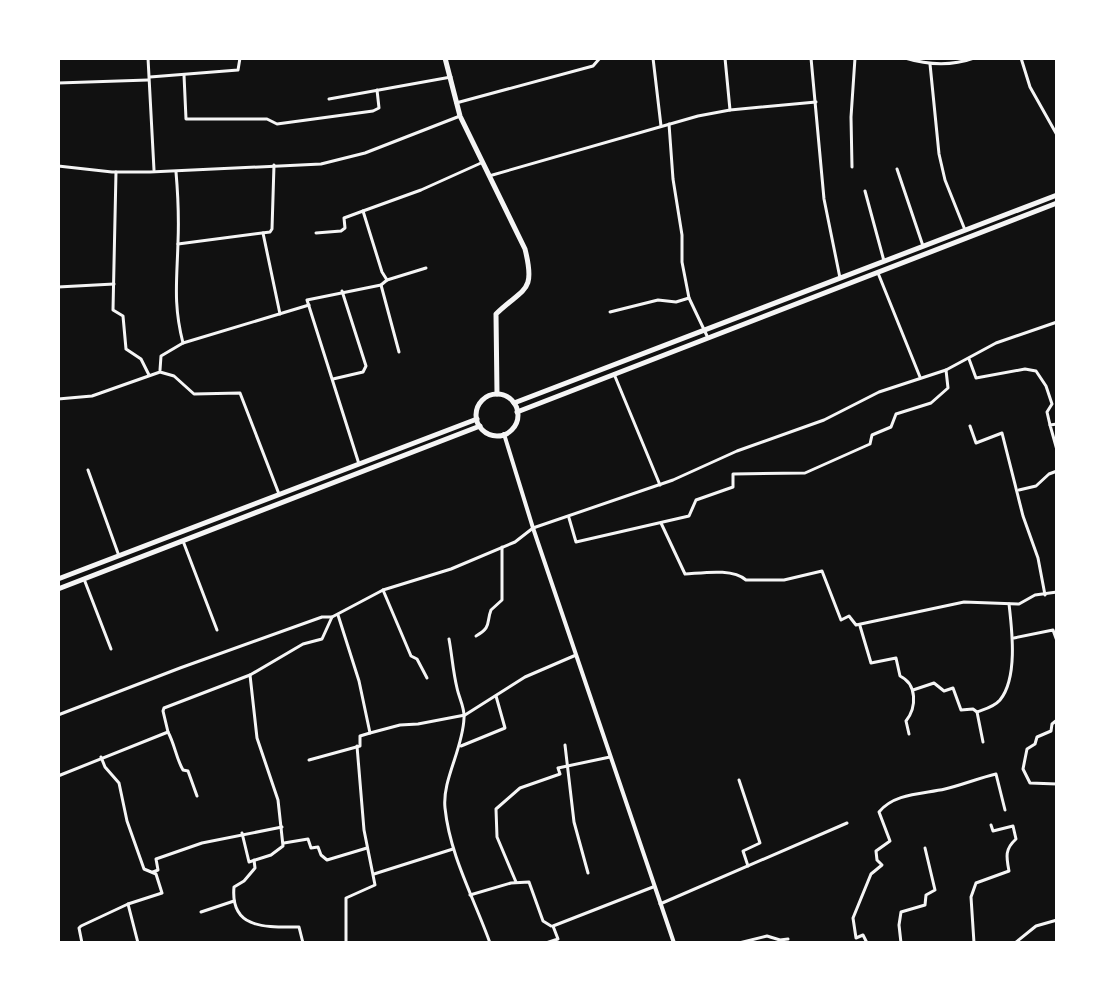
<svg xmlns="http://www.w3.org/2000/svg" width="1115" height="1001" viewBox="0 0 1115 1001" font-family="'Space Grotesk',sans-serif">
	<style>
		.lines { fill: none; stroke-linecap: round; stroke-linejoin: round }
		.minor { stroke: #f5f5f5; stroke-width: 3 }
		.tertiary { stroke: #f5f5f5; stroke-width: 4 }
		.secondary { stroke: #f5f5f5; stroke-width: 5 }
	</style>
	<rect width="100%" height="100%" fill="#111"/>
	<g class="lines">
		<g class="minor">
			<polyline points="148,58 154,170"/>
			<polyline points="653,58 661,126"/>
			<polyline points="725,58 730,110"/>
			<polyline points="811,58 824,199 840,278"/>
			<path d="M905,58C928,65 952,66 974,58"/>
			<polyline points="1021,58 1030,87 1057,135"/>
			<polyline points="930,64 939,154 945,180 965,230"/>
			<polyline points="184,75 186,119 267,119 277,124 373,111 379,108 377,90"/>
			<polyline points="150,77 238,70 240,58"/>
			<polyline points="58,83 148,80"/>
			<polyline points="329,99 451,77"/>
			<polyline points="456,103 593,66 600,58"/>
			<polyline points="669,124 673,179 682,235 682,262 689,298 708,338"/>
			<polyline points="58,166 112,172 150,172 321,164 365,153 460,116"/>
			<polyline points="852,167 851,117 855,58"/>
			<polyline points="897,169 923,246"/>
			<polyline points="116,172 113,310 123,316 126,349 141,359 149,375"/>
			<path d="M176,172C178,195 179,218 178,242C177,280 173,304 183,343"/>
			<polyline points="489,176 698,116 730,110 816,102"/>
			<polyline points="865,191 884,261"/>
			<polyline points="263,233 280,314"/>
			<polyline points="316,233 341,231 345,228 344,218 363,211"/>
			<polyline points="178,244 270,232 272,229 274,165"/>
			<polyline points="878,273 920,377"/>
			<polyline points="387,280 426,268"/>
			<polyline points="381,285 399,352"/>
			<polyline points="58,287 114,284"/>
			<polyline points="610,312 658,300 676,302 689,298"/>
			<polyline points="969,359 976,378 1025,369 1036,371 1046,386 1052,404 1047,412 1050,425"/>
			<polyline points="160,370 161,356 183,343 309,305"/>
			<polyline points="614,374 660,485"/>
			<polyline points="333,379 363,372 366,366 342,291"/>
			<polyline points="58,399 92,396 160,372 174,376 194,394 240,393 279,494"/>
			<polyline points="1057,424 1050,425 1057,450"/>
			<polyline points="970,426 976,443 1002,433 1023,516 1038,558 1045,595"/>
			<polyline points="359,464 307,300 381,285 387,280 382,272 363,211 421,190 481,163"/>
			<polyline points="88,470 119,556"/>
			<polyline points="1019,490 1036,486 1049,474 1057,471"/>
			<polyline points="569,518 576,542 689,516 696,500 733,487 733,474 805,473 870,444 872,435 891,427 896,414 931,403 948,388 946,370"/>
			<path d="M661,523L685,574C703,573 732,568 746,580H784L822,571L841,620L849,616L856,625L964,602L1019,604L1035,595L1057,592"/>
			<polyline points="183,541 217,630"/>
			<polyline points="84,579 111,649"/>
			<polyline points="383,590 411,656 417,659 427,678"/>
			<path d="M860,626L871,663L896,658L900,676C917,684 917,707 906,721L909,734"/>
			<path d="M476,636C492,627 486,623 491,610L502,600V547"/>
			<polyline points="1014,638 1053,630 1057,641"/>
			<path d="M449,639C452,655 453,672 457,688C459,698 465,708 464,718C463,749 442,780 445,808C450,856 474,898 490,943"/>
			<polyline points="913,690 934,683 944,691 953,688 961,710 973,709 977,712 983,742"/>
			<path d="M977,712C985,709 994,707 1000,700C1018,678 1012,630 1009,604"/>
			<polyline points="58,715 180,668 322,617 332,617"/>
			<polyline points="1057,720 1052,724 1051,731 1037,737 1035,744 1027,749 1023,769 1030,783 1057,784"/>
			<path d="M168,732C175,745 176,758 183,770L188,771L197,796"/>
			<polyline points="370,733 400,725 418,724 465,715 525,677 576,655"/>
			<polyline points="565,745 574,822 588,873"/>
			<polyline points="461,746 505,728 496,696"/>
			<polyline points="309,760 360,746 360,736 370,733 359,681 338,615"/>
			<polyline points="58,776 168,732 163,711 164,708 250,675 303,644 322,639 332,617 383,590 451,569 515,542 533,528 673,480 737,451 824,420 879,392 946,370 996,343 1057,322"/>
			<polyline points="739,780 760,843 743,851 748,866"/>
			<polyline points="242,833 249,862 271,855 283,846 278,800 257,738 250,675"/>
			<polyline points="284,843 308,839 311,848 318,847 321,855 327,860 367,848"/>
			<path d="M254,860L255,868L244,881L234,887C230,930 267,927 299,927L303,943"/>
			<polyline points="153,872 158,870 156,859 202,843 282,827"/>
			<polyline points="374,874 453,849"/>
			<polyline points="516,882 497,837 496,809 520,788 560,774 558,768 610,757"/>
			<polyline points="470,895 511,883 529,882 543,921 551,926"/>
			<polyline points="128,904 138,943"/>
			<polyline points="660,904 847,823"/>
			<polyline points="201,912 234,901"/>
			<polyline points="82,943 79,928 81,926 128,904 162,893 156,874 144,869 127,821 119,783 105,767 101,757"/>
			<polyline points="346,943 346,898 375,885 364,830 357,746"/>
			<polyline points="546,943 558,939 553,926 653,887"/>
			<polyline points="739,943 767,936 780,940 788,939"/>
			<path d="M867,943L863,935L856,938L853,918L871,874L882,865L877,860L876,851L890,841L879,812C894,793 923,794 945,789C962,785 979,778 996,774L1005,810"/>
			<polyline points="901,943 899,925 901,912 925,905 926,895 935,890 925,848"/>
			<path d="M974,943L971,897L976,883L1009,871C1006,856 1005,849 1016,839L1013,826L993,831L991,825"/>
			<polyline points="1015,943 1036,926 1057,920"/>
		</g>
		<polyline class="tertiary" points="504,434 533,528 674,943"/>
		<g class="secondary">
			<path d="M445,58L460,116L525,249C536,293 524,287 496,314L497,394"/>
			<circle cx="497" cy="415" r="21"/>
			<polyline points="514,403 1057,195"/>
			<polyline points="517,412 1057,203"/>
			<polyline points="58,579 477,419"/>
			<polyline points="58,589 480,426"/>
		</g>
	</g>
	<rect width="1115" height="1001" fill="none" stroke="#ffffff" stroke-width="120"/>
</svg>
